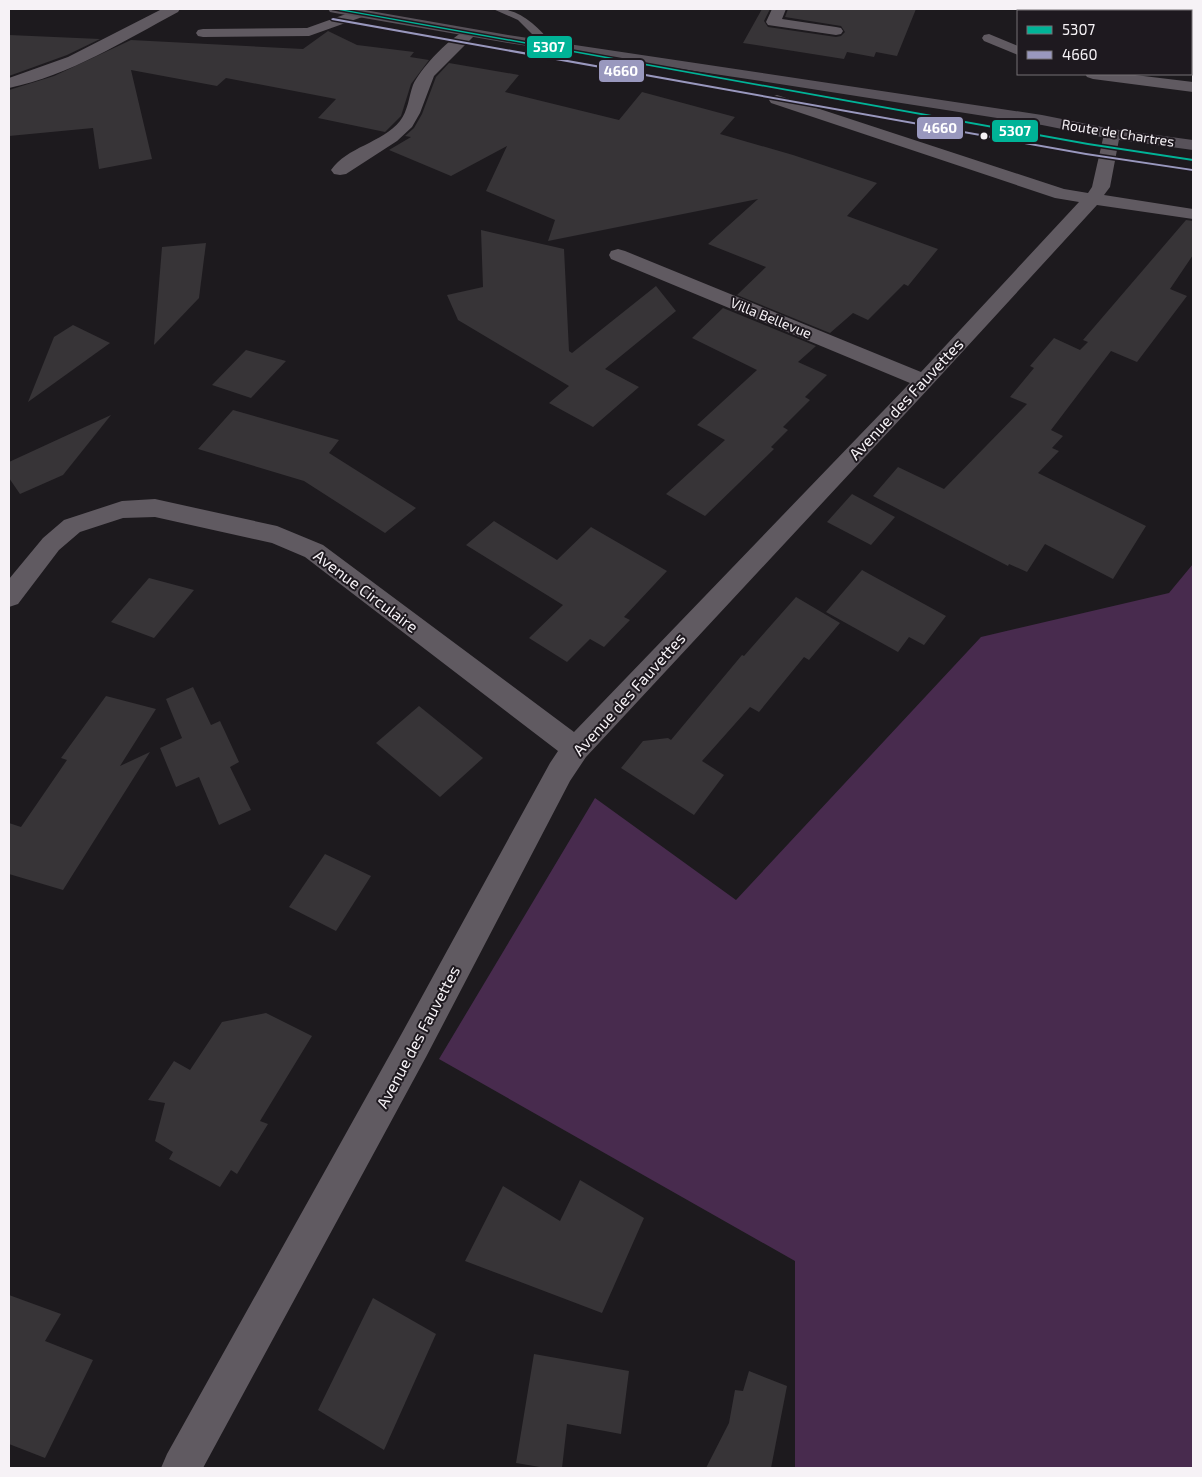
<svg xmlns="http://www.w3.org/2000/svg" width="1202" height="1477" viewBox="0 0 1202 1477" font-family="'Exo 2',sans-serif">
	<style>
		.green { fill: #482b4e }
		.building { fill: #373437 }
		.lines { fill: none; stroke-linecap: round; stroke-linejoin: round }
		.service { fill: #605a61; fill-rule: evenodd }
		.minor { fill: #605a61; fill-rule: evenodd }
		.secondary { fill: #58525a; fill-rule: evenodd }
		.bus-1-casing { stroke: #1e191f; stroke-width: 3 }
		.bus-2-casing { stroke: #1e191f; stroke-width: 3 }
		.bus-1 { fill: #00b397; fill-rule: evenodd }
		.bus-2 { fill: #9998be; fill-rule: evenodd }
		.bus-dot { fill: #f6f2f6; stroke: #1e191f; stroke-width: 2 }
		.labels { text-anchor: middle; stroke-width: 4; stroke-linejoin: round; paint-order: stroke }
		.far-street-label { font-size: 14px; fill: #f6f2f6; stroke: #1e191f }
		.street-label { font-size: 16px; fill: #f6f2f6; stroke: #1e191f }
		.line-badge { stroke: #1e191f; stroke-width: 2 }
		.badge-label { font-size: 14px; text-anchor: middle; font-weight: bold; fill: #fff }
	</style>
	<rect width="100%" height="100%" fill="#1d1a1e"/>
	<polygon class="green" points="1193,564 1193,1468 795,1468 795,1261 439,1059 595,798 736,900 981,637 1169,593"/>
	<g class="building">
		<polygon points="762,9 770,9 764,21 768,27 836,37 841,36 845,32 841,26 785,17 788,9 916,9 897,56 876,52 874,57 847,52 844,59 743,43"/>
		<polygon points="328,31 357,45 414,52 410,57 429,60 411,84 401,116 385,132 318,118 336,99 226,78 217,86 131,70 152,159 99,169 93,128 9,136 9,90 54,76 131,40 303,49"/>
		<polygon points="9,35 100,39 67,55 9,76"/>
		<polygon points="449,63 519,75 505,92 619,120 642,92 735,117 720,134 793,155 877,183 847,216 938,249 908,286 904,284 868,320 853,313 830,333 737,295 766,267 708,244 758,199 548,241 555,220 486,191 507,146 451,176 389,150 411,137 405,136 414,128 422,114 436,77"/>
		<polygon points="1186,220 1193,221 1193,255 1170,289 1187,296 1137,362 1111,351 1051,430 1063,436 1052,448 1059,451 1038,473 1146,526 1113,579 1045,544 1027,572 1009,564 1008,566 873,496 898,467 944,489 1027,404 1010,397 1034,368 1030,366 1054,338 1080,350 1088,342 1083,340"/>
		<polygon points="481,230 564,249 569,351 572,353 656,286 676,311 605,369 639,387 593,427 549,403 569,386 458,320 447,295 483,287"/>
		<polygon points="206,243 199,298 154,345 162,247"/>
		<polygon points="723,308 816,346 798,362 827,375 805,397 810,400 783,427 788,430 771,447 774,449 705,516 666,494 725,440 697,425 757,370 692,338"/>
		<polygon points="73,325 110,343 28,402 54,337"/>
		<polygon points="246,350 286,361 251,398 212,385"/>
		<polygon points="233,410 339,440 329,453 416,508 385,533 304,481 198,449"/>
		<polygon points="111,415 63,475 20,494 9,478 9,462"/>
		<polygon points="852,494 895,517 871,545 827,522"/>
		<polygon points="494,521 557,560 591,527 667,571 624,617 630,620 604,647 590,639 567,662 529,638 563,605 466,545"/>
		<polygon points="862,570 946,616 924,645 909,637 898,652 826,612"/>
		<polygon points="149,578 194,590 154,638 111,622"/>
		<polygon points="796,597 840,623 809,660 804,657 759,712 750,707 702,761 724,775 694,815 621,768 643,741 668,738 671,740 742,655 744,656"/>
		<polygon points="193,687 211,725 220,721 239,762 230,767 251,810 219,825 199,777 176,787 160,748 182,738 166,699"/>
		<polygon points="106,696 156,709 120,766 150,752 63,890 9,874 9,823 21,827 67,760 61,758"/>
		<polygon points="419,706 483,758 440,797 376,743"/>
		<polygon points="325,854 371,876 336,931 289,907"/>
		<polygon points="266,1013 312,1036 260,1121 268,1124 237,1174 231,1170 220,1187 169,1159 173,1152 155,1141 165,1103 148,1100 174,1061 190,1070 222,1022"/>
		<polygon points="580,1180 644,1218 602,1313 465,1261 503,1186 560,1221"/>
		<polygon points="9,1295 61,1314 45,1341 93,1360 45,1458 9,1444"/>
		<polygon points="373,1298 436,1334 384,1450 318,1410"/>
		<polygon points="534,1354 629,1371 621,1434 567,1424 562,1468 546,1468 516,1463"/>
		<polygon points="749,1371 787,1386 771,1468 706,1468 729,1423 735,1390 743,1391"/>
	</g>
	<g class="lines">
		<path class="service" d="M493,9C518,7 537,25 552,44L550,46H544L518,20Z"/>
		<g class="minor">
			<path d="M162,9H180L178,12C124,41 70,75 9,88V78L68,57Z"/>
			<polygon points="360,9 367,13 365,16 309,36 203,37 198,36 196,33 198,30 203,29 307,28"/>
			<polygon points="772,9 786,9 782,19 836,27 841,28 843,31 841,34 836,35 768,25 766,22"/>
			<polygon points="1082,9 1101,9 1102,11 1083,11"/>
			<rect x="1191" y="25" width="2" height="8"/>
			<path d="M470,29L475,30L477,33L434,76L420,113L412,127L397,141L346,174L340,175L334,174L331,170C347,147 382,143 400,121C408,111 409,96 413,85C420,69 453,33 470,29Z"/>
			<polygon points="989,34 1018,46 1018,55 984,41 982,38 984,35"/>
			<polygon points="1085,74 1127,74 1193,82 1193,92 1093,79 1087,77"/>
			<polygon points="777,95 1064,189 1088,193 1092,187 1104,134 1106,130 1118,130 1120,134 1110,187 1104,195 1193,209 1193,219 1097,205 931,386 586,757 570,781 426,1057 203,1468 161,1468 167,1454 402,1033 550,763 558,751 305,557 272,543 155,517 123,518 80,532 59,550 18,604 9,607 9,579 43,538 64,520 122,501 155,499 277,526 323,545 574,732 910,383 611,259 609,255 611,251 618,249 625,251 921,372 1079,202 1055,198 771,103 769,100 771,97"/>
		</g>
		<polygon class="secondary" points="328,9 359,9 508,35 1042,115 1112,129 1193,140 1193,150 1112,139 1042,125 761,81 508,43 335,13 330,12"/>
		<g class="bus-1-casing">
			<polygon id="bus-1" points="333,9 340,9 1088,143 1193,159 1193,161 1088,145"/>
		</g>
		<g class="bus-2-casing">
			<polygon id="bus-2" points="333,18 1086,153 1192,169 1193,169 1193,171 1086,155 332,20 331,19"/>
		</g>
		<use href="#bus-1" class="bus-1"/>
		<use href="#bus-2" class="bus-2"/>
	</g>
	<circle class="bus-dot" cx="984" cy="136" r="4.5"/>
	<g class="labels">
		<g class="far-street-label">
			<text transform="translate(1118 133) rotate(9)" y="5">Route de Chartres</text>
			<text transform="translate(771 318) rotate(22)" y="5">Villa Bellevue</text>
		</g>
		<g class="street-label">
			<text transform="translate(906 399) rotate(-47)" y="6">Avenue des Fauvettes</text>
			<text transform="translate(366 591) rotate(37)" y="6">Avenue Circulaire</text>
			<text transform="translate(629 694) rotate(-48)" y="6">Avenue des Fauvettes</text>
			<text transform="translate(418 1037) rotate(-62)" y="6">Avenue des Fauvettes</text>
		</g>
	</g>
	<g class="line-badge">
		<rect x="526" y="35" width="47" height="24" rx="5" fill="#00b397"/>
		<rect x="598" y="59" width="47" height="24" rx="5" fill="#9998be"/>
		<rect x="916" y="116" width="48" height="24" rx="5" fill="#9998be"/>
		<rect x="991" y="119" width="48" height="24" rx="5" fill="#00b397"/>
	</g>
	<g class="badge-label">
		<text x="549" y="52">5307</text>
		<text x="621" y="76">4660</text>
		<text x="940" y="133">4660</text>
		<text x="1015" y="136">5307</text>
	</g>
	<rect width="1202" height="1477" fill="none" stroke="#f6f2f6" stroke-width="20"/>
	<rect x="1017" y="10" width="175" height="65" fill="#1e191f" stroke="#747075"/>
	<rect x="1027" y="26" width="25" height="8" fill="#00b397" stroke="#747075"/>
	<text x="1062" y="35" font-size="15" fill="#f6f2f6">5307</text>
	<rect x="1027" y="51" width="25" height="8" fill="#9998be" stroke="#747075"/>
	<text x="1062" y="60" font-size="15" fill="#f6f2f6">4660</text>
</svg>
